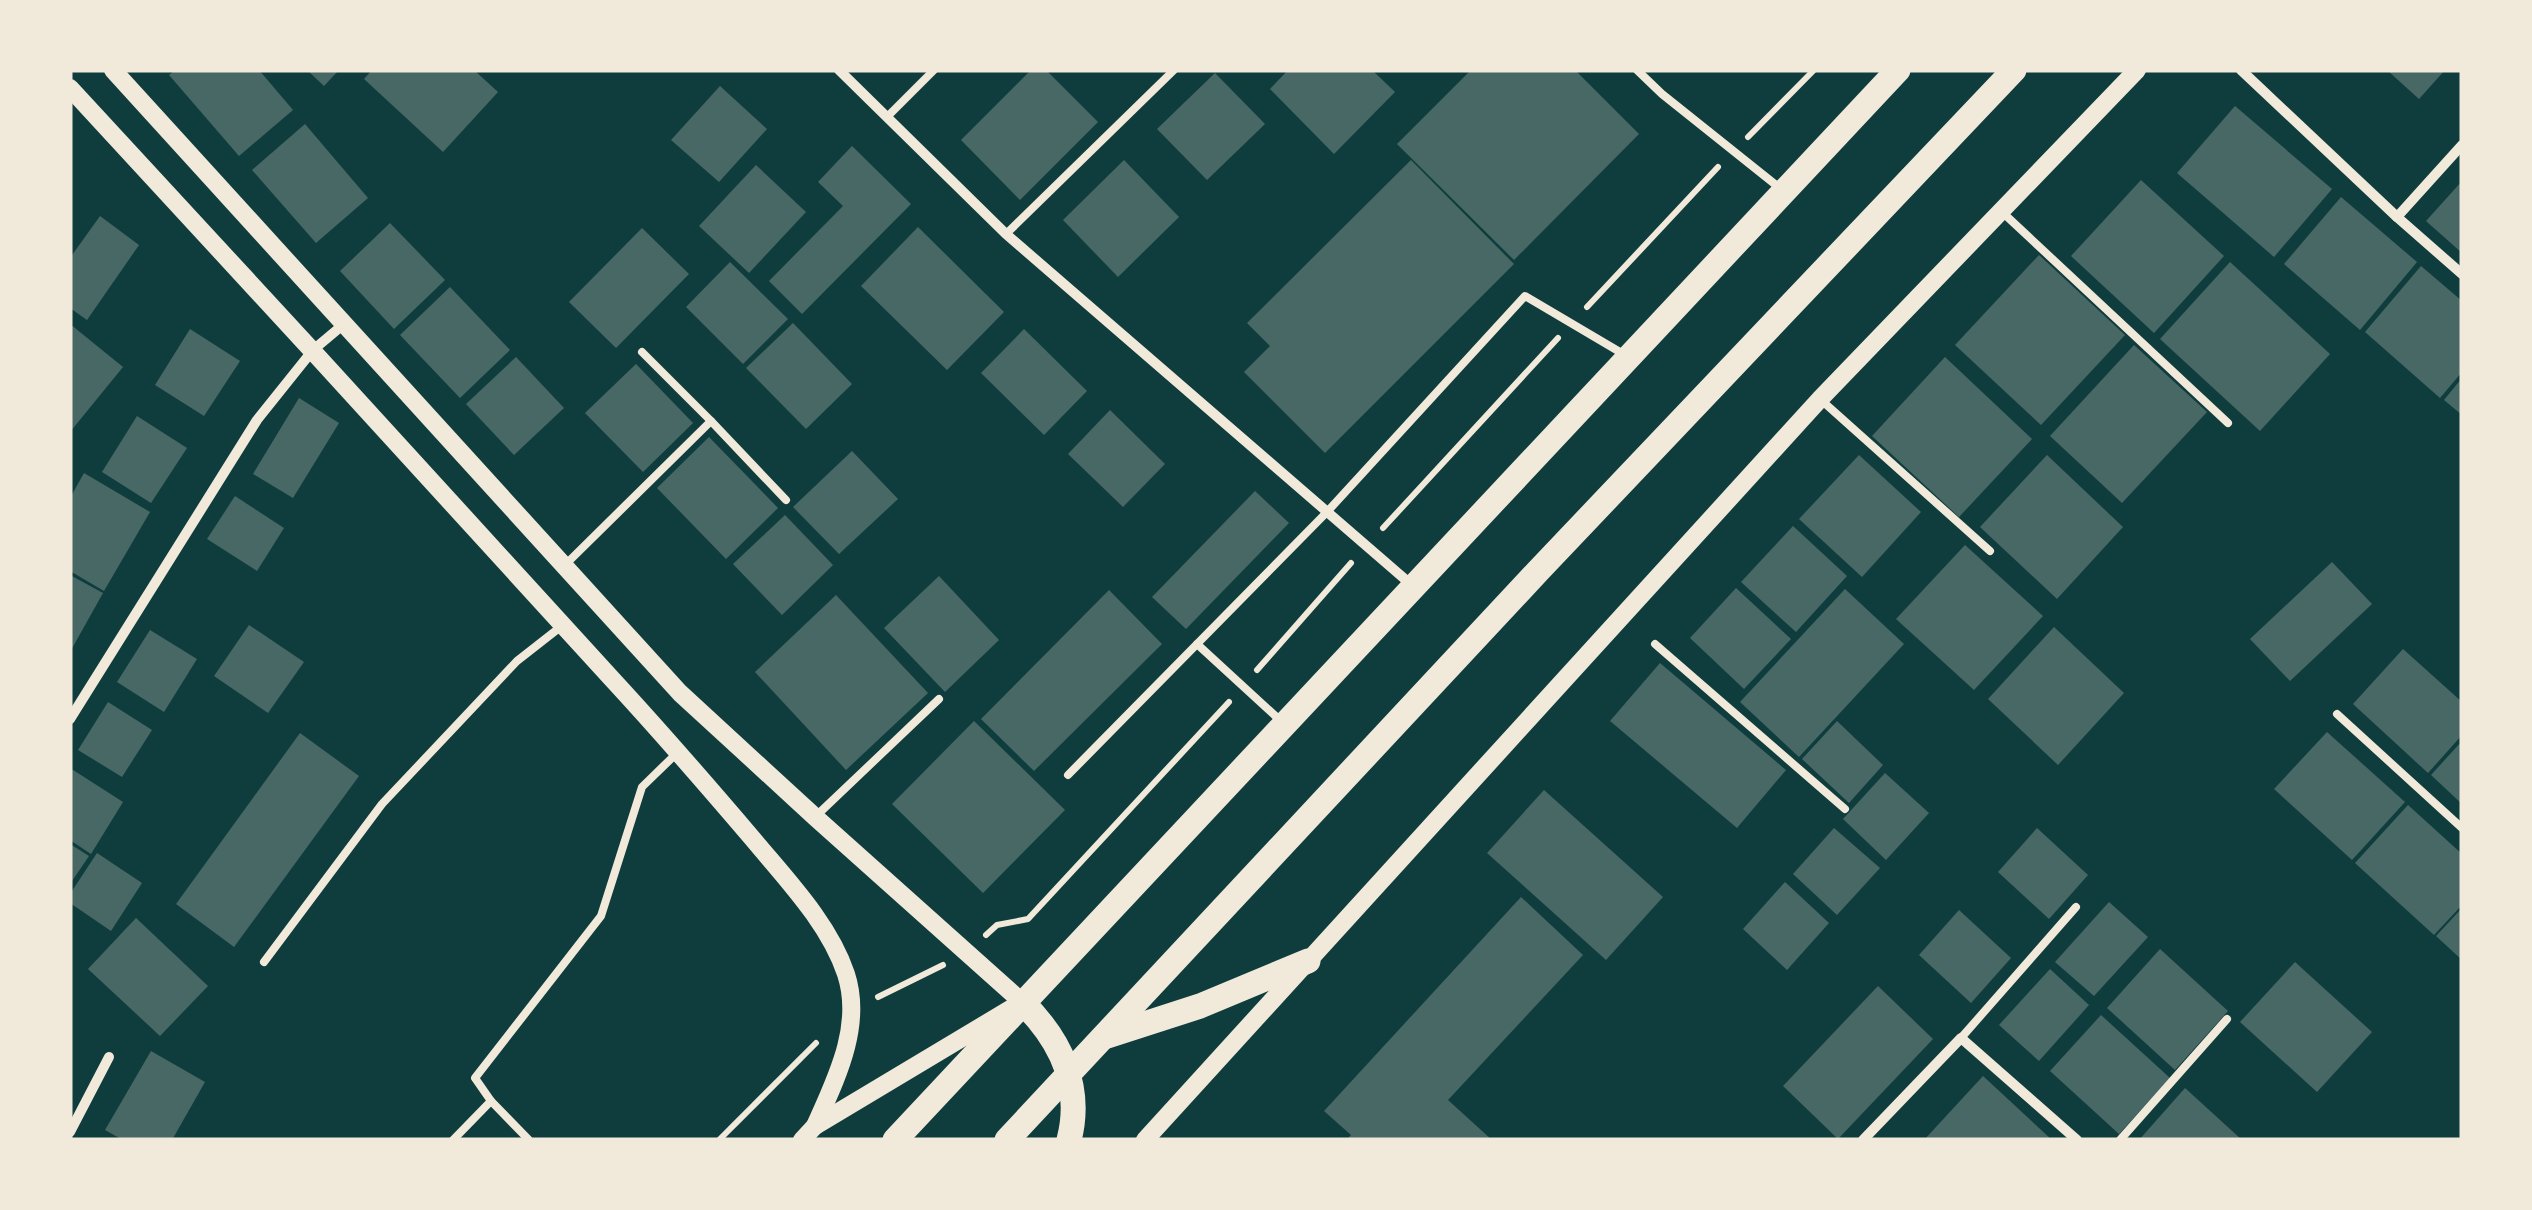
<svg xmlns="http://www.w3.org/2000/svg" width="2532" height="1210" viewBox="0 0 2532 1210" font-family="Mulish,sans-serif">
	<style>
		.building { fill: #486865 }
		.lines { fill: none; stroke-linecap: round; stroke-linejoin: round }
		.path { stroke: #f1e9da; stroke-width: 6 }
		.service { stroke: #f1e9da; stroke-width: 8 }
		.minor { stroke: #f1e9da; stroke-width: 10 }
		.tertiary { stroke: #f1e9da; stroke-width: 18 }
		.primary { stroke: #f1e9da; stroke-width: 25 }
	</style>
	<rect width="100%" height="100%" fill="#0f3d3e"/>
	<g class="building">
		<polygon points="175,70 259,70 293,110 239,156 169,75"/>
		<polygon points="307,70 339,70 324,86"/>
		<polygon points="372,70 474,70 498,92 443,152 364,79"/>
		<polygon points="1031,70 1046,70 1098,122 1020,200 961,140"/>
		<polygon points="1288,70 1372,70 1395,92 1334,154 1270,89"/>
		<polygon points="1471,70 1575,70 1639,134 1514,260 1397,144"/>
		<polygon points="2387,70 2445,70 2419,99"/>
		<polygon points="1215,73 1265,124 1207,180 1157,129"/>
		<polygon points="720,86 767,129 719,182 671,140"/>
		<polygon points="2235,106 2332,189 2274,257 2177,173"/>
		<polygon points="305,124 368,198 316,243 252,170"/>
		<polygon points="852,146 911,204 802,314 769,281 843,206 818,182"/>
		<polygon points="1124,160 1179,217 1118,277 1063,220"/>
		<polygon points="1411,160 1514,264 1325,453 1244,372 1270,346 1247,323"/>
		<polygon points="756,165 806,212 749,273 699,226"/>
		<polygon points="2141,180 2224,256 2154,333 2071,256"/>
		<polygon points="2462,181 2462,253 2426,221"/>
		<polygon points="2341,197 2417,262 2360,330 2284,264"/>
		<polygon points="100,216 139,245 87,320 70,308 70,258"/>
		<polygon points="390,223 445,280 394,329 340,271"/>
		<polygon points="918,227 1004,312 947,370 861,286"/>
		<polygon points="642,228 689,274 616,348 569,302"/>
		<polygon points="2039,255 2125,335 2041,425 1955,345"/>
		<polygon points="730,262 788,319 743,364 686,307"/>
		<polygon points="2230,262 2330,354 2260,431 2160,339"/>
		<polygon points="2421,266 2462,301 2462,372 2440,398 2365,332"/>
		<polygon points="450,287 510,350 460,398 400,335"/>
		<polygon points="793,323 852,384 806,429 746,368"/>
		<polygon points="70,324 123,367 70,432"/>
		<polygon points="190,329 240,361 204,416 155,385"/>
		<polygon points="1024,329 1087,391 1044,435 981,373"/>
		<polygon points="2134,345 2207,412 2122,503 2050,436"/>
		<polygon points="516,357 564,408 514,455 466,404"/>
		<polygon points="1945,357 2032,439 1959,517 1872,436"/>
		<polygon points="636,364 693,423 643,472 585,413"/>
		<polygon points="2462,378 2462,415 2444,400"/>
		<polygon points="299,398 339,423 293,498 253,474"/>
		<polygon points="1110,410 1165,464 1123,507 1068,454"/>
		<polygon points="137,416 187,448 151,503 102,472"/>
		<polygon points="709,437 778,508 726,559 657,488"/>
		<polygon points="852,451 898,499 839,554 793,507"/>
		<polygon points="1859,455 1921,512 1862,577 1799,519"/>
		<polygon points="2047,455 2123,527 2057,599 1980,527"/>
		<polygon points="84,473 150,512 104,591 70,571 70,498"/>
		<polygon points="1255,491 1289,523 1186,629 1152,597"/>
		<polygon points="235,496 284,528 257,571 207,539"/>
		<polygon points="785,515 833,565 782,615 733,564"/>
		<polygon points="1793,526 1847,576 1796,632 1741,582"/>
		<polygon points="1965,545 2043,616 1974,690 1896,619"/>
		<polygon points="2332,562 2372,604 2290,681 2250,639"/>
		<polygon points="70,575 103,593 70,652"/>
		<polygon points="939,576 999,640 945,692 884,628"/>
		<polygon points="1736,588 1791,639 1744,689 1690,638"/>
		<polygon points="1845,589 1904,644 1799,757 1740,702"/>
		<polygon points="1109,590 1162,644 1034,771 981,719"/>
		<polygon points="836,595 928,693 846,770 755,672"/>
		<polygon points="249,625 304,662 268,713 214,676"/>
		<polygon points="2054,627 2124,693 2058,765 1988,699"/>
		<polygon points="150,630 197,659 164,712 117,682"/>
		<polygon points="2403,649 2462,702 2462,735 2428,773 2353,704"/>
		<polygon points="1660,663 1786,770 1737,828 1610,721"/>
		<polygon points="108,702 152,730 122,777 78,750"/>
		<polygon points="974,721 1065,810 983,893 892,804"/>
		<polygon points="1837,721 1883,765 1849,803 1802,759"/>
		<polygon points="2327,732 2405,802 2352,860 2274,789"/>
		<polygon points="300,733 359,776 234,947 176,904"/>
		<polygon points="2462,741 2462,804 2431,775"/>
		<polygon points="70,768 123,802 91,854 70,840"/>
		<polygon points="1885,773 1929,813 1886,860 1843,819"/>
		<polygon points="1544,790 1663,897 1606,960 1487,853"/>
		<polygon points="2408,805 2462,854 2462,905 2434,935 2355,863"/>
		<polygon points="1834,828 1880,868 1837,915 1793,874"/>
		<polygon points="2037,828 2088,875 2049,919 1998,872"/>
		<polygon points="70,844 89,856 70,884"/>
		<polygon points="97,853 142,883 111,931 70,903 70,894"/>
		<polygon points="1785,882 1829,923 1787,970 1743,929"/>
		<polygon points="1521,897 1583,955 1448,1100 1492,1140 1346,1140 1351,1135 1324,1111"/>
		<polygon points="2109,902 2148,937 2094,996 2055,962"/>
		<polygon points="2462,908 2462,960 2436,936"/>
		<polygon points="1959,910 2011,958 1971,1003 1919,955"/>
		<polygon points="136,918 208,986 160,1036 88,969"/>
		<polygon points="2160,949 2228,1011 2175,1070 2107,1008"/>
		<polygon points="2295,962 2372,1032 2317,1092 2240,1022"/>
		<polygon points="2050,969 2089,1005 2039,1061 1999,1025"/>
		<polygon points="1878,986 1933,1039 1838,1139 1783,1086"/>
		<polygon points="2101,1015 2170,1078 2119,1134 2050,1071"/>
		<polygon points="151,1051 205,1082 172,1140 123,1140 105,1130"/>
		<polygon points="1983,1076 2052,1140 1924,1140"/>
		<polygon points="2185,1088 2242,1140 2139,1140"/>
	</g>
	<g class="lines">
		<g class="path">
			<polyline points="1748,137 1814,70"/>
			<polyline points="1587,307 1718,167"/>
			<polyline points="1383,528 1558,338"/>
			<polyline points="1257,670 1351,563"/>
			<polyline points="986,935 997,925 1028,919 1229,702"/>
			<polyline points="878,997 943,965"/>
			<polyline points="719,1140 816,1043"/>
		</g>
		<g class="service">
			<polyline points="1637,70 1662,94 1781,189"/>
			<polyline points="888,116 934,70"/>
			<polyline points="2001,211 2228,423"/>
			<polyline points="1006,234 1174,70"/>
			<polyline points="642,352 711,421"/>
			<polyline points="1820,399 1990,551"/>
			<polyline points="564,566 711,421 786,500"/>
			<polyline points="1197,644 1282,722"/>
			<polyline points="1655,644 1845,809"/>
			<polyline points="2337,714 2462,828"/>
			<polyline points="1068,775 1327,512 1525,296 1625,355"/>
			<polyline points="815,817 939,699"/>
			<polyline points="264,962 382,804 517,661 563,625"/>
			<polyline points="1961,1038 2076,907"/>
			<polyline points="491,1101 529,1140"/>
			<polyline points="453,1140 491,1101 475,1078 601,916 642,787 678,752"/>
			<polyline points="2120,1140 2227,1019"/>
		</g>
		<g class="minor">
			<polyline points="839,70 1006,234 1414,587"/>
			<polyline points="2241,70 2397,217 2462,274"/>
			<polyline points="2397,217 2462,145"/>
			<polyline points="70,719 257,420 313,350 344,324"/>
			<polyline points="70,1132 109,1057"/>
			<polyline points="1863,1140 1961,1038 2077,1140"/>
		</g>
		<g class="tertiary">
			<polyline points="113,70 680,693 815,817 1022,1002 815,1126 802,1140"/>
			<path d="M70,88C252,284 432,481 612,679C660,731 706,784 752,838C786,879 829,923 846,974C863,1026 836,1079 815,1126"/>
			<polyline points="1145,1140 1820,399 2137,70"/>
		</g>
		<g class="primary">
			<path d="M1022,1002C1060,1039 1083,1086 1069,1140"/>
			<polyline points="1107,1036 1200,1006 1308,961"/>
			<polyline points="895,1140 1898,70"/>
			<polyline points="1007,1140 1539,570 2014,70"/>
		</g>
	</g>
	<rect width="2532" height="1210" fill="none" stroke="#f1e9da" stroke-width="145"/>
</svg>
